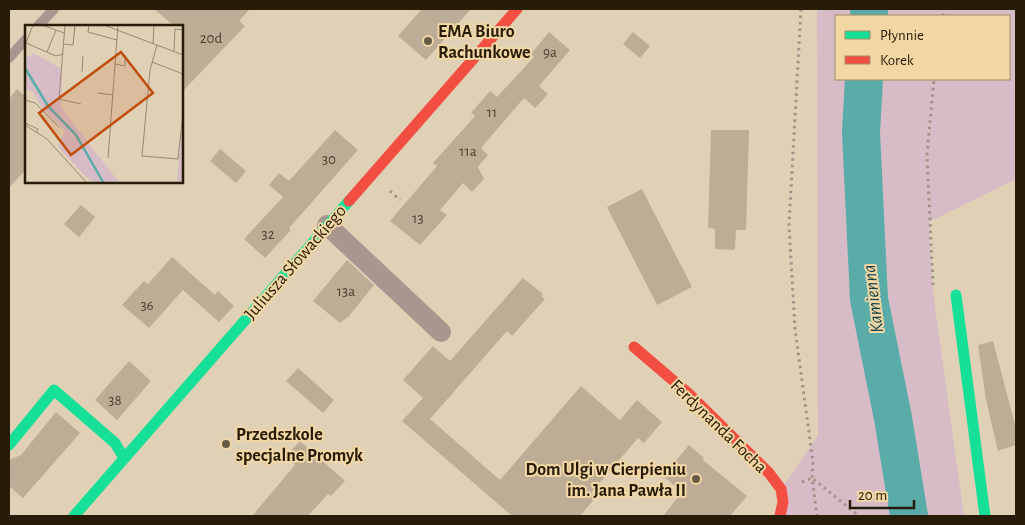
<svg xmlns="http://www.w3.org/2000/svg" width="1025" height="525" viewBox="0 0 1025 525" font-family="'Alegreya Sans',sans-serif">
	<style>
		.green { fill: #d7bcc7; fill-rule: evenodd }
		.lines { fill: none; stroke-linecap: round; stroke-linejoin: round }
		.river { stroke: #5aaca9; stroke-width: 38 }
		.building { fill: #bead96 }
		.path { stroke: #a19387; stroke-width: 3; stroke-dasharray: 2.5 4; stroke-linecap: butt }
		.lane { stroke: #a9968e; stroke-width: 10 }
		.street { stroke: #a9968e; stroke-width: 20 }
		.fast { stroke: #16e098; stroke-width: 11 }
		.jam { stroke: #f24e42; stroke-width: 11 }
		.poi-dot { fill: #675b45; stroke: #f2d6a4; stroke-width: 2 }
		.labels { text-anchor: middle; stroke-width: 4; stroke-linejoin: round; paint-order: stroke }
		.number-label { font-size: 15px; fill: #4c402c }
		.poi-label { font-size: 18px; font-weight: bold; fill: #261c08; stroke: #f2d6a4; text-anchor: start }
		.street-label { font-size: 18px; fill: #261c08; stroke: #f2d6a4 }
		.water-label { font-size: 19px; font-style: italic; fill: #124448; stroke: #f2d6a4 }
		.inset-river { fill: none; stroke: #5aaca9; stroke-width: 2.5 }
		.inset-road { fill: none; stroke: #968970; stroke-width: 1 }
		.view { fill: #c14d0b; fill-opacity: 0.15; stroke: #c14d0b; stroke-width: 2.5 }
		.inset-edge { fill: none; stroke: #261c08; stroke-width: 2.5 }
	</style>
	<rect width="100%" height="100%" fill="#e0d1b6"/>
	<path class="green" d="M817,9H1016V179L929,222L933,292L964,516H780L781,489L818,436ZM836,16H1009V79H836Z"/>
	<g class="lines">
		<g class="river">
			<polyline points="869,16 869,9"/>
			<polyline points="864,79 861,132 869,299 893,418 909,516"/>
		</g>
	</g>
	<g class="building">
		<polygon points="154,9 250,9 239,21 245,26 181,93 181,26 174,26"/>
		<polygon points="422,9 471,9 426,60 398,36"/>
		<polygon points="549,32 570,50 539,86 548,94 535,108 524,98 481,148 488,155 478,167 484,179 472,192 463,183 440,210 447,215 420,245 390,221 437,166 433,163 475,116 471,113 490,91 497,97 534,57 531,54"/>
		<polygon points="633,32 650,46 640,58 623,44"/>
		<polygon points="17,89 26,97 26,169 9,188 9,99"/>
		<polygon points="335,130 358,150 289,228 291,230 265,258 244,239 283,197 269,185 279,173 289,181"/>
		<polygon points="711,130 749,130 746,230 736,230 735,250 715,249 715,229 708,228"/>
		<polygon points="220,149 246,171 236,183 210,161"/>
		<polygon points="642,189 692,287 657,305 607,207"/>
		<polygon points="81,205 95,217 79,237 64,224"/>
		<polygon points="172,257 215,295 218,291 234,306 219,322 183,290 149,328 122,305 144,281 148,284"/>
		<polygon points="347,260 374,285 349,316 340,323 313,301"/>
		<polygon points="523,278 543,294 541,296 545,299 512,336 507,331 430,419 500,480 581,386 620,420 637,400 662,422 644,443 638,438 591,493 596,497 580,516 512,516 402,421 423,398 403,380 433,346 450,361"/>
		<polygon points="993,341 1016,428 1016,445 998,451 986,400 978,345"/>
		<polygon points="129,361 151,381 117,420 95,400"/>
		<polygon points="298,368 334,400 323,413 286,381"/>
		<polygon points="56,412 80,433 23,498 9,486 9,460 21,455"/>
		<polygon points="300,441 345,481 331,496 328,494 308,516 252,516 295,465 286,456"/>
		<polygon points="689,445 704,458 703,460 747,496 730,516 663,516 682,492 663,476"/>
	</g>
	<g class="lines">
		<g class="path">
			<polyline points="801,9 789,225 795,329 813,462 812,478 817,516"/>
			<polyline points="943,16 944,9"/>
			<polyline points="390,191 400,200"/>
			<polyline points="933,285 927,155 934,79"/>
			<polyline points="802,482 812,478 859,516"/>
		</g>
		<g class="lane">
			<polyline points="38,26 54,9"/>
			<polyline points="9,58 26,39"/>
		</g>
		<polyline class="street" points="327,225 441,332"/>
		<g class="fast">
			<polyline points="956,295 985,516"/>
			<polyline points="9,445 54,390 115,443 124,458"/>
			<polyline points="74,516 349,201"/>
		</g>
		<g class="jam">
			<polyline points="349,201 517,9"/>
			<polyline points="634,347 689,394 769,473 781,489 783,502 780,516"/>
		</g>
	</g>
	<g class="poi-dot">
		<circle cx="428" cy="41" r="5"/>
		<circle cx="226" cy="444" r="5"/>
		<circle cx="696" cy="479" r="5"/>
	</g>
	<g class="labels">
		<g class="number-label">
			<text x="211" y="43">20d</text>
			<text x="550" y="57">9a</text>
			<text x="492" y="117">11</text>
			<text x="468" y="156">11a</text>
			<text x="329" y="164">30</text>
			<text x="418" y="223">13</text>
			<text x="268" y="239">32</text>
			<text x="346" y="296">13a</text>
			<text x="147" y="310">36</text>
			<text x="115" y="405">38</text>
		</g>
		<g class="poi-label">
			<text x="438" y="37">EMA Biuro<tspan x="438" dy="21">Rachunkowe</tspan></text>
			<text x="236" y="440">Przedszkole<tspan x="236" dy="21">specjalne Promyk</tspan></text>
			<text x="686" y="475" text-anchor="end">Dom Ulgi w Cierpieniu<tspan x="686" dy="21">im. Jana Pawła II</tspan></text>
		</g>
		<g class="street-label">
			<text transform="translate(295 262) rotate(-49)" y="6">Juliusza Słowackiego</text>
			<text transform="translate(719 426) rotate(44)" y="6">Ferdynanda Focha</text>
		</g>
		<g class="water-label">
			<text transform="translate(872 299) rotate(-97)" y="7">Kamienna</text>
		</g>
	</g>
	<g transform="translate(25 25)">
		<rect width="158" height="158" fill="#e0d1b6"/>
		<path d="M0,28L4,33L8,28L37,44L36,83L94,157H66L33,122L40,106L15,80L8,67L0,64ZM157,101V157H152L154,134Z" fill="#d7bcc7"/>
		<path class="inset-river" d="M0,43L23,81L51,110L78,157"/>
		<path class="inset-road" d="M8,0L1,18L31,31L38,29M17,0L39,8M40,0L34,74L56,79M64,0L63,7L92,15M79,0L158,30M39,19L48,20L50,0M128,19L129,0M132,20L125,45L117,131L153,134L158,88M22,27L31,5M149,27L150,4L158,5M127,37L158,49M90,39L100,41V30M57,47L58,31M73,68L88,70M0,75L10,78L34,102M0,98L13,104L12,107M0,100L22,114L61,157M83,133L93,0"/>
		<path class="view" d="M96,27L128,68L46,130L14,88Z"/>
		<rect width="158" height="158" class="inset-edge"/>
	</g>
	<rect width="1025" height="525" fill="none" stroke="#261c08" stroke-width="20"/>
	<rect x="835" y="15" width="175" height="65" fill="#f2d6a4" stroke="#a08c66"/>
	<rect x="845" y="31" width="25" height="8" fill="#16e098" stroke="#a08c66"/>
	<text x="880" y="40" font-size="15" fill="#261c08">Płynnie</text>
	<rect x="845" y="56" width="25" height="8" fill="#f24e42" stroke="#a08c66"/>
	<text x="880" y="65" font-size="15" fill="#261c08">Korek</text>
	<path d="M850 500v8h64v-8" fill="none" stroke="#261c08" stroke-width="2.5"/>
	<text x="858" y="500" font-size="15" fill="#261c08" stroke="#f2d6a4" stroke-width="4" paint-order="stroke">20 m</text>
</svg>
